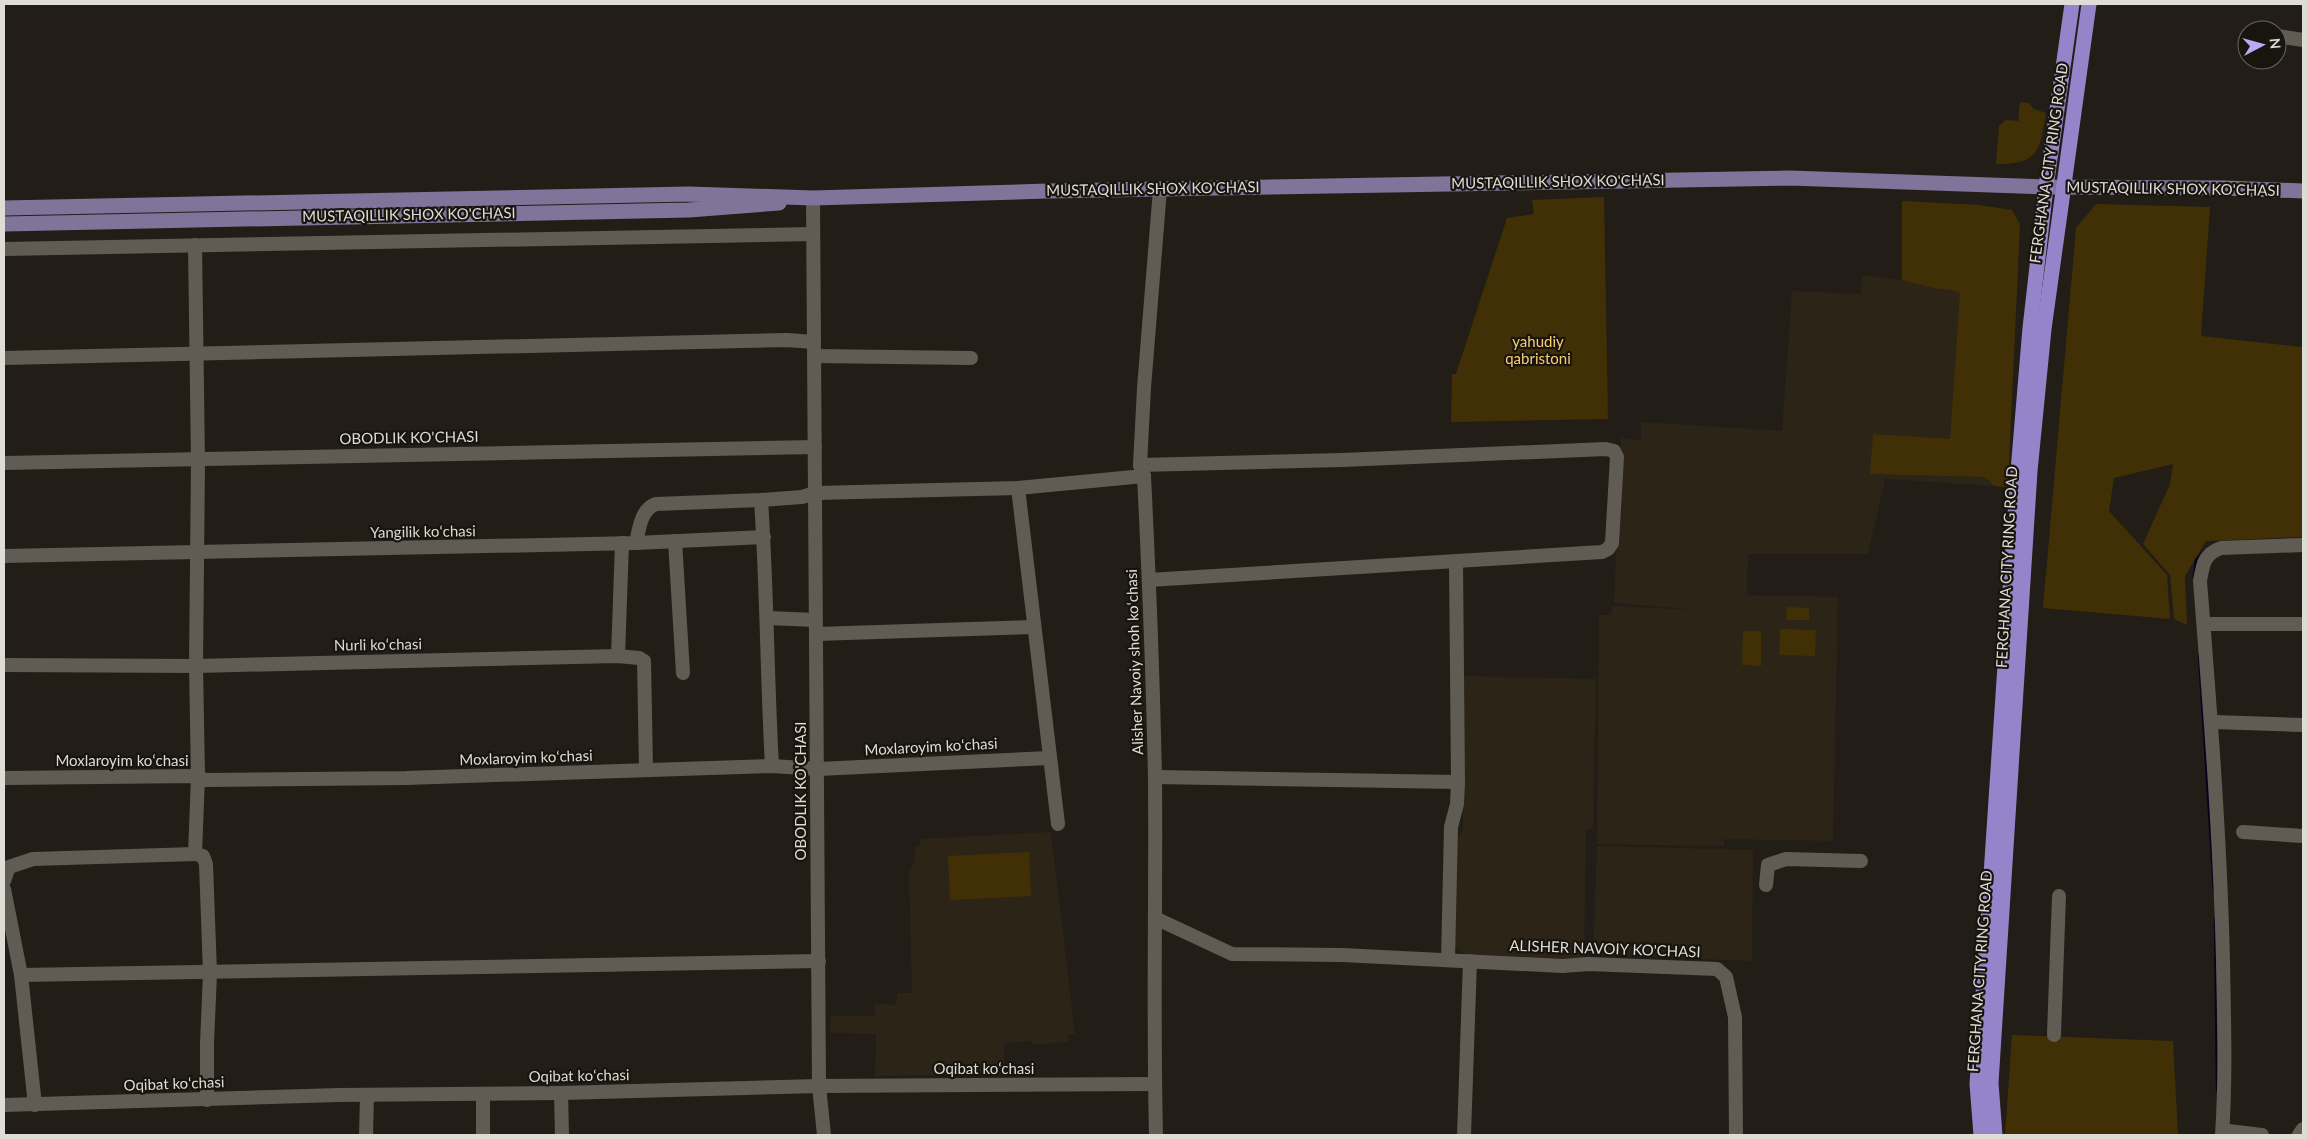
<svg xmlns="http://www.w3.org/2000/svg" width="2307" height="1139" viewBox="0 0 2307 1139" font-family="Lato,sans-serif">
	<style>
		.built { fill: #2b2417 }
		.green { fill: #413005 }
		.lines { fill: none; stroke-linecap: round; stroke-linejoin: round }
		.stream { stroke: #0b0020; stroke-width: 2.5 }
		.minor { stroke: #605c53; stroke-width: 14 }
		.major { stroke: #80749a; stroke-width: 15 }
		.highway { stroke: #9584c9; stroke-width: 15 }
		.labels { text-anchor: middle; stroke-width: 4.5; stroke-linejoin: round; paint-order: stroke }
		.street-label { font-size: 15px; fill: #dedcd7; stroke: #18150e }
		.park-label { font-size: 15px; fill: #f8cd72; stroke: #18150e }
	</style>
	<rect width="100%" height="100%" fill="#221e17"/>
	<g class="built">
		<polygon points="1902,201 1979,205 2008,487 1885,479 1868,554 1748,554 1747,595 1838,597 1833,841 1724,839 1724,846 1597,844 1599,615 1611,615 1612,606 1700,610 1614,603 1621,438 1641,440 1641,422 1782,431 1792,291 1861,294 1862,275 1902,280"/>
		<polygon points="1462,676 1596,679 1593,829 1586,830 1584,959 1469,958 1454,946 1456,839 1463,830"/>
		<polygon points="1051,832 1075,1034 1068,1034 1069,1042 1032,1045 1032,1041 1004,1043 1004,1074 875,1076 876,1034 830,1033 831,1016 874,1016 875,1004 896,1005 897,993 912,993 909,871 914,862 915,847 920,846 920,839"/>
		<polygon points="1597,846 1753,850 1752,961 1593,955"/>
	</g>
	<g class="green">
		<path d="M2020,102L2029,103L2034,109L2046,113C2040,150 2039,165 1996,164L1999,126L2006,120L2018,121Z"/>
		<polygon points="1604,197 1608,419 1451,422 1452,374 1456,374 1507,218 1534,214 1532,200"/>
		<polygon points="1902,201 1979,205 2012,210 2020,224 2008,487 1994,486 1990,481 1984,477 1870,474 1873,434 1950,439 1960,293 1952,290 1933,288 1902,280"/>
		<polygon points="2096,204 2210,207 2201,336 2303,347 2303,537 2206,541 2185,576 2187,625 2174,619 2170,575 2143,544 2170,484 2173,464 2114,478 2109,511 2167,575 2170,619 2043,608 2076,228"/>
		<polygon points="1787,607 1809,608 1809,620 1786,620"/>
		<polygon points="1780,629 1816,630 1815,656 1779,655"/>
		<polygon points="1743,631 1761,631 1761,666 1742,665"/>
		<polygon points="1029,852 1031,896 950,900 948,856"/>
		<polygon points="2012,1035 2173,1041 2178,1135 2005,1135"/>
	</g>
	<g class="lines">
		<g class="stream">
			<polyline points="2194,577 2196,560 2204,551"/>
			<polyline points="2199,655 2214,891"/>
			<polyline points="2215,919 2217,1091"/>
		</g>
		<g class="minor">
			<polyline points="2277,36 2303,40"/>
			<polyline points="813,198 819,1086 824,1135"/>
			<polyline points="195,245 198,461 196,666 198,776 195,854 203,856 206,864 210,973 207,1044 207,1100"/>
			<polyline points="4,249 813,234"/>
			<polyline points="815,356 971,358"/>
			<polyline points="4,358 787,340 814,342"/>
			<path d="M4,463C274,460 544,452 815,447"/>
			<polyline points="1140,465 1342,460 1606,449 1614,451 1617,457 1612,543 1608,549 1602,552 1149,580"/>
			<polyline points="1018,488 1058,824"/>
			<path d="M761,500C767,589 767,677 772,766"/>
			<polyline points="675,541 683,673"/>
			<polyline points="636,543 764,537"/>
			<path d="M4,556L636,543C639,529 641,509 656,504L761,500L802,497L815,493L1018,488L1144,476"/>
			<polyline points="768,618 815,620"/>
			<polyline points="2207,624 2303,624"/>
			<polyline points="816,634 1033,627"/>
			<polyline points="618,656 622,543"/>
			<polyline points="4,665 196,666 618,656 639,658 644,661 646,769"/>
			<polyline points="2214,722 2303,725"/>
			<polyline points="1155,777 1458,782"/>
			<polyline points="4,778 198,776 205,780 406,778 772,766 818,769 1050,758"/>
			<polyline points="2243,832 2303,836"/>
			<polyline points="4,881 9,867 33,859 195,854"/>
			<polyline points="1766,885 1768,865 1786,859 1861,861"/>
			<polyline points="4,889 21,975 35,1105"/>
			<polyline points="1155,918 1232,954 1342,955 1563,966 1588,964 1717,969 1726,977 1735,1017 1736,1135"/>
			<polyline points="1448,960 1451,827 1457,804 1458,782 1456,562"/>
			<polyline points="21,975 819,961"/>
			<polyline points="2054,1035 2059,896"/>
			<polyline points="561,1093 562,1135"/>
			<polyline points="483,1094 483,1135"/>
			<polyline points="4,1105 339,1095 561,1093 819,1086 1155,1084"/>
			<polyline points="2228,1131 2262,1135"/>
			<polyline points="366,1135 367,1095"/>
			<path d="M1156,1135C1153,1016 1156,898 1155,779C1153,678 1149,577 1144,476L1140,465L1144,388L1160,189"/>
			<polyline points="1464,1135 1470,961"/>
			<path d="M2222,1135C2226,1078 2224,1018 2223,961C2220,834 2210,708 2200,581C2203,564 2204,554 2221,548L2303,545"/>
			<polyline points="2299,1135 2303,1129"/>
		</g>
		<g class="major">
			<polyline points="4,208 689,194 813,198 1048,191 1790,178 2046,187 2224,188 2303,191"/>
			<polyline points="4,224 689,210 779,203"/>
		</g>
		<g class="highway">
			<polyline points="1981,1135 1977,1084 2018,471 2030,328 2046,187 2072,4"/>
			<polyline points="1995,1135 1991,1083 2030,471 2044,329 2089,4"/>
		</g>
	</g>
	<g class="labels">
		<g class="street-label">
			<text transform="translate(2049 163) rotate(-82)" y="5">FERGHANA CITY RING ROAD</text>
			<text transform="translate(1558 182) rotate(-1)" y="5">MUSTAQILLIK SHOX KO'CHASI</text>
			<text transform="translate(1153 189) rotate(-1)" y="5">MUSTAQILLIK SHOX KO'CHASI</text>
			<text transform="translate(2173 189) rotate(1)" y="5">MUSTAQILLIK SHOX KO'CHASI</text>
			<text transform="translate(409 215) rotate(-1)" y="5">MUSTAQILLIK SHOX KO'CHASI</text>
			<text transform="translate(409 438) rotate(-1)" y="5">OBODLIK KO'CHASI</text>
			<text transform="translate(423 532) rotate(-1)" y="5">Yangilik koʻchasi</text>
			<text transform="translate(2007 567) rotate(-87)" y="5">FERGHANA CITY RING ROAD</text>
			<text transform="translate(378 645) rotate(-1)" y="5">Nurli koʻchasi</text>
			<text transform="translate(1135 662) rotate(-92)" y="5">Alisher Navoiy shoh koʻchasi</text>
			<text transform="translate(931 747) rotate(-3)" y="5">Moxlaroyim koʻchasi</text>
			<text transform="translate(526 758) rotate(-2)" y="5">Moxlaroyim koʻchasi</text>
			<text x="122" y="766">Moxlaroyim koʻchasi</text>
			<text transform="translate(801 791) rotate(-90)" y="5">OBODLIK KO'CHASI</text>
			<text transform="translate(1605 949) rotate(2)" y="5">ALISHER NAVOIY KO'CHASI</text>
			<text transform="translate(1980 971) rotate(-86)" y="5">FERGHANA CITY RING ROAD</text>
			<text x="984" y="1074">Oqibat koʻchasi</text>
			<text transform="translate(579 1076) rotate(-1)" y="5">Oqibat koʻchasi</text>
			<text transform="translate(174 1084) rotate(-2)" y="5">Oqibat koʻchasi</text>
		</g>
		<g class="park-label">
			<text x="1538" y="347">yahudiy<tspan x="1538" dy="17">qabristoni</tspan></text>
		</g>
	</g>
	<rect width="2307" height="1139" fill="none" stroke="#dedcd7" stroke-width="10"/>
	<g transform="translate(2262 45) rotate(84)"><circle r="24" fill="#18150e" stroke="#67655e"/>
	<path d="M0-4L9 19L0 12L-9 19Z" fill="#bcaaf6"/>
	<text y="-8" font-size="14" font-weight="bold" text-anchor="middle" fill="#dedcd7">N</text>
	</g>
</svg>
